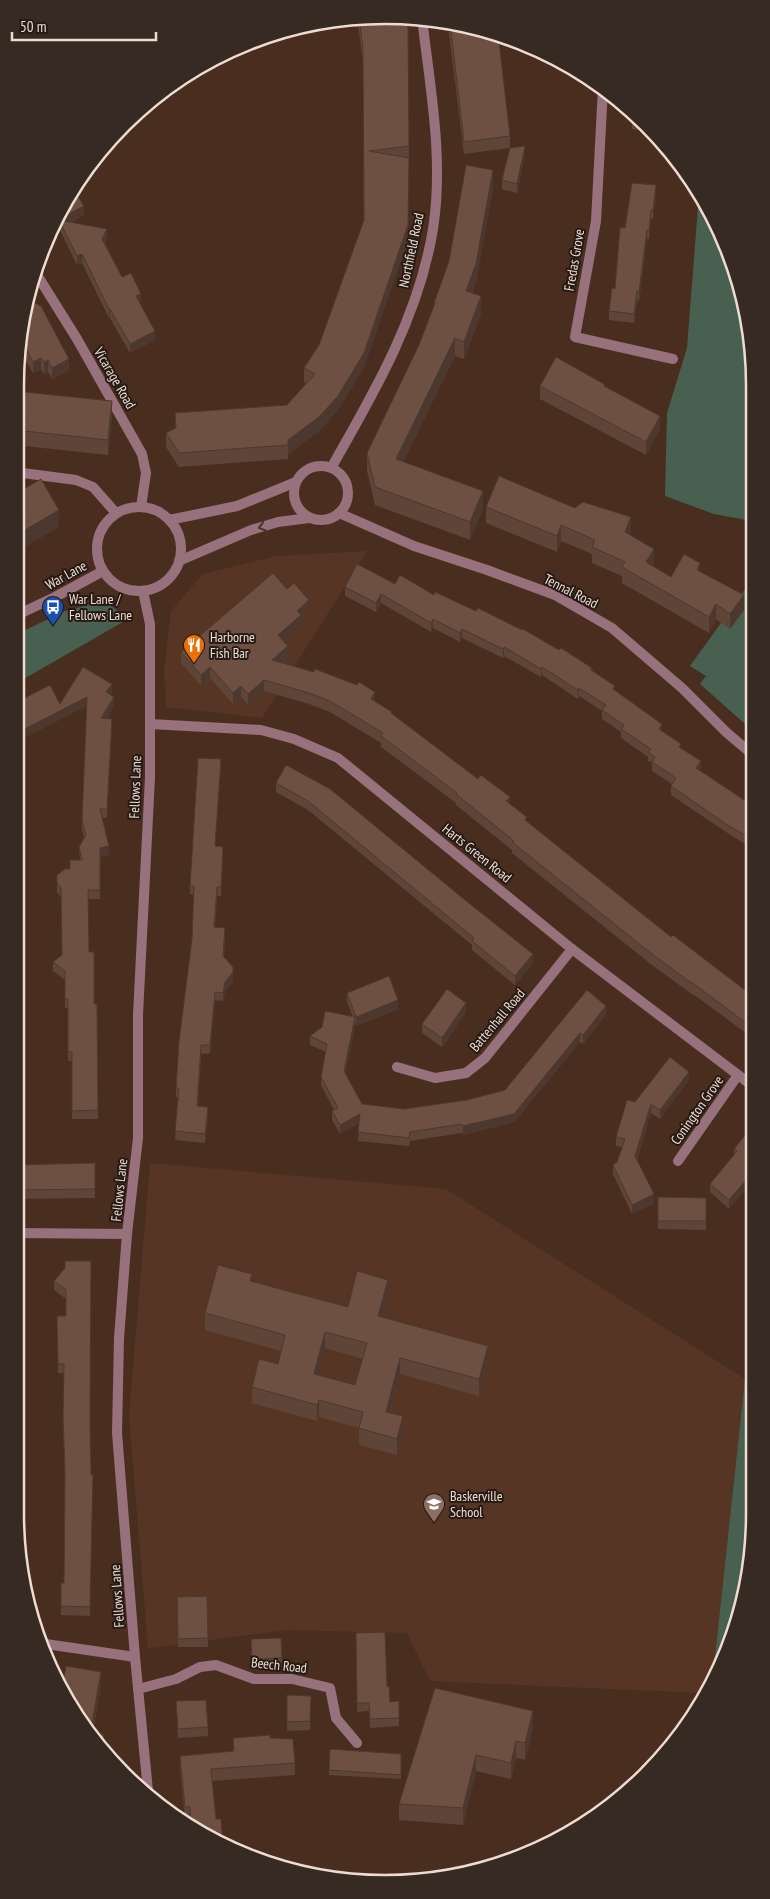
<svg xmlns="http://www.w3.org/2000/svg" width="770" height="1899" viewBox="0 0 770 1899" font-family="'PT Sans Narrow',sans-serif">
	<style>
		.built { fill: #563524 }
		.green { fill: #486050 }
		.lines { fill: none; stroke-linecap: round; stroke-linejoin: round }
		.minor { stroke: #97717b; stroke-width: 10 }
		.tertiary { stroke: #97717b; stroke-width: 10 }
		.wall { fill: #5e4538; fill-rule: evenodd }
		.shaded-wall { fill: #4c382e }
		.building { fill: #6d5041; stroke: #4c382e; fill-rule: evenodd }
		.oneway { stroke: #483433 }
		.labels { text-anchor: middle; stroke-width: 4; stroke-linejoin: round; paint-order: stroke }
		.street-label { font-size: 14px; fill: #eedcd3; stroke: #261a14 }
		.poi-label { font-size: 14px; fill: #eedcd3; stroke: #261a14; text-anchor: start }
		.rim { fill: none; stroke: #eedcd3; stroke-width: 2.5 }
	</style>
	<rect width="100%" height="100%" fill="#492e20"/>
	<g class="built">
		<polygon points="367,551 262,718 166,707 164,671 171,611 203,574 277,556"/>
		<polygon points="150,1163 446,1189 745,1379 713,1675 703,1693 430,1681 407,1633 286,1630 148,1648 129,1416"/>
	</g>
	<g class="green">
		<polygon points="699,194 717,222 752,336 752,521 714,514 665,496 667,413 687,348"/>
		<polygon points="752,580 753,731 700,684 706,676 690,666"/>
		<polygon points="105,601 128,619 15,684 15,635 65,611"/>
		<polygon points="745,1379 755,1383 755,1514 735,1633 713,1675"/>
	</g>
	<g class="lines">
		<g class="minor">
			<polyline points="603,88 596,221 575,337 673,359"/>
			<polyline points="34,270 77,339 142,454 146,473 141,507"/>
			<polyline points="15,472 76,480 93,487 116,513"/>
			<polyline points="143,591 150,624 150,777 138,1015 138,1138 127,1234 119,1338 117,1433 135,1657 148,1791"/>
			<polyline points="150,724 261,730 294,739 338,758 572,949 754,1087"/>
			<polyline points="397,1067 435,1078 466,1073 485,1058 572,949"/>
			<polyline points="678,1161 738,1075"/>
			<polyline points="15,1233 127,1234"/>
			<polyline points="39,1643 135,1657"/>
			<polyline points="138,1689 176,1679 200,1667 216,1665 254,1679 292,1679 330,1688 336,1718 357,1743"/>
		</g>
		<g class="tertiary">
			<circle cx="321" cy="493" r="27"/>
			<path d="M331,468C374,393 419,316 433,229C444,159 430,87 422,18"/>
			<circle cx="139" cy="549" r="42"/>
			<polyline points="339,513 414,546 487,570 555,595 612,628 682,688 726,732 753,755"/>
			<polyline points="169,520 237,506 296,482"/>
			<polyline points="179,561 251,530 278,522 309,518"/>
			<polyline points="15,616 55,597 103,571"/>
		</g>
	</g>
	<g class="wall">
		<polygon points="357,16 361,16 409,146 408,239 364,367 338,410 319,431 288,454 288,459 179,467 166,447 166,433 175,428 175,413 287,405 306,383 304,382 304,368 319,345 364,220 363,63"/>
		<polygon points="444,21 504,35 515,40 499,42 510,136 510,148 525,155 517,193 502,189 502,180 510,148 464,154 448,25 444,25"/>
		<polygon points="314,24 314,31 297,35 295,27"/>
		<polygon points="632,114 653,132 632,129"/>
		<polygon points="493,188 476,282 472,293 481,314 464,359 455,356 403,462 483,509 470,540 375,505 367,471 367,453 419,345 434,307 434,303"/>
		<polygon points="656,194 653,219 651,219 649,239 647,239 639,301 637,300 634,323 609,320 609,311 615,289 625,228"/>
		<polygon points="64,200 84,215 71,222 107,238 105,243 122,277 141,302 140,303 155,340 130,353 110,318 109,318 82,263 77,265 59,228 56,229 54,224"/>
		<polygon points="29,300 69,370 52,379 48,372 44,374 41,369 33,373 22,354 20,353"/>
		<polygon points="540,386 604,386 660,429 646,455 540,399"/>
		<polygon points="15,391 112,416 108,455 15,445"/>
		<polygon points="486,507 631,532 630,535 654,564 652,566 671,577 700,572 744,610 730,629 716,619 709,633 622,583 622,576 592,563 592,554 561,541 557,552 486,523"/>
		<polygon points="395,584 434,595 592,671 681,748 701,770 700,771 753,806 753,849 726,832 671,795 671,786 672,784 652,771 652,763 648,761 648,757 621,738 621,732 602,719 602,711 579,696 578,699 542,675 541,677 504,656 503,658 462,638 460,642 433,628 431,632 381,603 376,612 345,596 345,587"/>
		<polygon points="287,589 309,611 301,618 301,626 284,641 288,657 282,663 375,701 510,804 527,822 671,937 754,997 754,1039 693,994 693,995 652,965 512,853 512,850 456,805 456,803 381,747 381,743 330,712 309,704 264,691 248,705 241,697 233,704 210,678 201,686 181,663 181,652"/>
		<polygon points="112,693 110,695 114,706 107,718 112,727 107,818 102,818 109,855 100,857 100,899 88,899 89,952 94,1004 97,1004 98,1119 72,1119 72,1061 68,1061 68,1008 65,1008 65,980 53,971 53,962 62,955 61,897 57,892 57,875 70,869 80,860 79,847 84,838 82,829 82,820 87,706 60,704"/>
		<polygon points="286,765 533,963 515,985 472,950 472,945 308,810 276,792 276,783"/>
		<polygon points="221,768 215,846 223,856 221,896 217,896 215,927 225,937 224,957 233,967 233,981 225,991 223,1001 215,1000 210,1053 201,1054 198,1106 208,1116 205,1143 175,1140 178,1097 176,1097 176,1088 192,939 194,895 190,894 190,886"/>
		<polygon points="587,990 606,1015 583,1044 580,1042 514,1122 463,1135 462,1133 410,1141 409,1146 358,1141 359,1123 340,1134 332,1120 332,1111 334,1110 321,1085 321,1077 326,1052 310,1045 310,1036 353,1017 347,1002 347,993 398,1009 356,1026 355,1022 355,1026 345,1074 362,1104 404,1109 467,1100 505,1090"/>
		<polygon points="466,1012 442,1047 422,1033 422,1024"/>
		<polygon points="689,1080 660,1119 651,1113 637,1160 654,1203 632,1214 613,1174 613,1165 617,1162 622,1147 616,1146 616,1137 635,1102"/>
		<polygon points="754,1124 754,1173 753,1175 753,1180 729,1209 710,1192 710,1184 734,1155 734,1149"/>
		<polygon points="95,1163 95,1198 15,1199 15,1165"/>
		<polygon points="658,1197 706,1198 706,1230 658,1229"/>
		<polygon points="65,1268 90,1423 91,1475 90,1616 61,1615 61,1583 64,1583 65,1478 63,1425 64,1373 58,1373 57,1316 66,1316 66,1299 54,1290 54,1281"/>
		<path d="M252,1281L348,1307L388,1297L382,1317L488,1362L479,1396L400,1374L390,1413L403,1433L397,1455L359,1445V1428L319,1417L317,1421L252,1403V1387L278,1364L281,1351L205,1330V1313ZM325,1348L363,1359L355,1385L318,1375Z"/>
		<polygon points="207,1596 208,1647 178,1647 177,1597"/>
		<polygon points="356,1633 387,1687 390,1702 399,1701 399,1726 370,1728 369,1711 357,1712"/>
		<polygon points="251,1639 282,1658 282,1667 252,1668"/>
		<polygon points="101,1685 93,1733 104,1744 102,1751 64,1699"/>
		<polygon points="435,1688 533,1728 525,1760 516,1758 511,1779 476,1771 463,1825 399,1820 399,1804"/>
		<polygon points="287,1695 311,1696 310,1730 287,1731"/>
		<polygon points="176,1701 208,1727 208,1736 178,1738"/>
		<polygon points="233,1738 270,1738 295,1763 295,1775 212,1781 216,1819 200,1835 190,1826 190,1819 185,1819 180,1768 180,1756 233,1751"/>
		<polygon points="401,1754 401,1779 329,1775 329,1770"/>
	</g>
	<g class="shaded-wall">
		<polygon points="525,146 525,155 517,193 517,184"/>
		<polygon points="409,158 408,239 364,367 338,410 319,431 288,454 288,440"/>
		<polygon points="493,170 493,188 476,282 466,308 466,291"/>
		<polygon points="656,185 656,194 653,219 653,210"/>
		<polygon points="84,206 84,215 62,226 59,220 59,228 56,229 56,221"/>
		<polygon points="651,210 651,219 649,239 649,230"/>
		<polygon points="107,229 107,238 102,248 102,239"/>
		<polygon points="647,230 647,239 639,301 639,292"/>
		<polygon points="82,254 82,263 77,265 77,256"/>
		<polygon points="637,291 637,300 634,323 634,314"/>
		<polygon points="141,294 141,302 136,305 136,296"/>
		<polygon points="481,296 481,314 464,359 464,342"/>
		<rect x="109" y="309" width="1" height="9"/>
		<polygon points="155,331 155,340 130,353 130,344"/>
		<polygon points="455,338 455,356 396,477 396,459"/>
		<polygon points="41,358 41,369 33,373 33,362"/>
		<polygon points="69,359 69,370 52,379 52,368"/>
		<polygon points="48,360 48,372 44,374 44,362"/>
		<polygon points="112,401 112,416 108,455 108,440"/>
		<polygon points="660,416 660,429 646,455 646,442"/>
		<polygon points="483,491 483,509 470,540 470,522"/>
		<polygon points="59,510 59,527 15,553 15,536"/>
		<polygon points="631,517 631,532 625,548 625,532"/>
		<polygon points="561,525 561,541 557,552 557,536"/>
		<polygon points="654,549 654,564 646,578 646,562"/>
		<polygon points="700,563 700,579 697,570"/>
		<polygon points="381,594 381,603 376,612 376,603"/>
		<polygon points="744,595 744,610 730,629 730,614"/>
		<polygon points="309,600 309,611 301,618 301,626 278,646 278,635 297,611"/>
		<polygon points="716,604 716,619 709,633 709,617"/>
		<polygon points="433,619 433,628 431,632 431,623"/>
		<polygon points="462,629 462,638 460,642 460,633"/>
		<polygon points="288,646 288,657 272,671 272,660"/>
		<polygon points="504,647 504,656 503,658 503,649"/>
		<polygon points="210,667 210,678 201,686 201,675"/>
		<polygon points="542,667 542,675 541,677 541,669"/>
		<polygon points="264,680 264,691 248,705 248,694"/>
		<polygon points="112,684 112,693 106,701 106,692"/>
		<polygon points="241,686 241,697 233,704 233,693"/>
		<polygon points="579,688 579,696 578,699 578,690"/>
		<polygon points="375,692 375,703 371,699"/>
		<polygon points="87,697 87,706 15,743 15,734"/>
		<polygon points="114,697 114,706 101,727 101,718"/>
		<polygon points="112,719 112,727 107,818 107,809"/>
		<polygon points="662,724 662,733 659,729"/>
		<polygon points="221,759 221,768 215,855 215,846"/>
		<polygon points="701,761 701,770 696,777 696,768"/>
		<polygon points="510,797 510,808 506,801"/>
		<polygon points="18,803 18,811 15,826 15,817"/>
		<polygon points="109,846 109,855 100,857 100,848"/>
		<polygon points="223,847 223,856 221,896 221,887"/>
		<polygon points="533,954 533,963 515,985 515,976"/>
		<polygon points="233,972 233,981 225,991 223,1001 223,993 225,982"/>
		<polygon points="215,992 215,1000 210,1053 210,1045"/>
		<polygon points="398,1000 398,1009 356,1026 356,1017"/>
		<polygon points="466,1003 466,1012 442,1047 442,1038"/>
		<polygon points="606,1006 606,1015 583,1044 583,1035"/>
		<polygon points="355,1017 355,1026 344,1080 344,1071"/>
		<polygon points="580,1033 580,1042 514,1122 463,1135 463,1126"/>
		<polygon points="689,1072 689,1080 660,1119 660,1110"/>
		<polygon points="651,1104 651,1113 635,1165 635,1156"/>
		<polygon points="208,1107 208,1116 205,1143 205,1134"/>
		<polygon points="360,1114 360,1122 340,1134 340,1125"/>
		<polygon points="754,1164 754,1173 753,1175 753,1180 729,1209 729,1200"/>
		<polygon points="654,1194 654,1203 632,1214 632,1205"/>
		<polygon points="388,1280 388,1297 378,1332 378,1316"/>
		<polygon points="325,1332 325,1348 314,1391 314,1374"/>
		<polygon points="488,1346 488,1362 479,1396 479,1379"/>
		<polygon points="400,1358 400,1374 386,1428 386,1412"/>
		<polygon points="319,1400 319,1417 317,1421 317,1405"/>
		<polygon points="403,1416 403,1433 397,1455 397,1439"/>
		<polygon points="101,1672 101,1685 92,1736 92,1723"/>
		<polygon points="533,1711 533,1728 525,1760 525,1743"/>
		<polygon points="104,1735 104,1744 102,1751 101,1750"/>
		<polygon points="516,1741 516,1758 511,1779 511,1763"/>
		<polygon points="476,1755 476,1771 463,1825 463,1808"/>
	</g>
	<g class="building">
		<polygon points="359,16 407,17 408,30 409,146 369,151 409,158 408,225 364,353 338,396 319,417 288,440 288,445 179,453 166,433 176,428 175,413 287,405 315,374 304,368 319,345 364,220 363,49"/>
		<polygon points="450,22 498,33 510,136 464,142"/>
		<polygon points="525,146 517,184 502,180 510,148"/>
		<polygon points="466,165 493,170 476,264 466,291 481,296 464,342 455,338 396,459 483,491 470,522 375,487 367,453 419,345 435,303 434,303 449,261"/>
		<polygon points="632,183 656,185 653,210 651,210 649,230 647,230 639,292 637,291 634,314 609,311 612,288 615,289 620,227 625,228"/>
		<polygon points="73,188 84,206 56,221 56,220 64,200"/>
		<polygon points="59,220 107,229 102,239 122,277 131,273 141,294 136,296 155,331 130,344 110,309 109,309 82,254 77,256"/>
		<polygon points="29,300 41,306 69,359 52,368 48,360 44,362 41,358 33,362 22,342"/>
		<polygon points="556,357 604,384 604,386 660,416 646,442 540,386"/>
		<polygon points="15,391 112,401 108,440 15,430"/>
		<polygon points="499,476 575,508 583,502 631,517 625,532 654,549 646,562 671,577 684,554 700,563 697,570 744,595 730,614 716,604 709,617 622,567 625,562 592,547 595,540 561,525 557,536 486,507"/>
		<polygon points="41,479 59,510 15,536 15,494"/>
		<polygon points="357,564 395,584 400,575 434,595 435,592 476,611 478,608 522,630 523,629 559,650 561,648 592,668 591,670 615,686 613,689 662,724 659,729 681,744 679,747 701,761 696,768 753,806 753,840 726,824 671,786 676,778 652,762 655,757 648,752 651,749 621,729 624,725 602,710 606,705 579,688 578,690 542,667 541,669 504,647 503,649 462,629 460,633 433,619 431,623 381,594 376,603 345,587"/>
		<polygon points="273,573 287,589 294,583 309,600 297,611 301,615 278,635 288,646 272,660 314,672 315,669 357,685 359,682 375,692 371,699 392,712 391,713 478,779 481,775 510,797 506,801 527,817 525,820 671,937 673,935 754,997 754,1029 693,983 693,984 652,954 512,842 514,841 456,794 457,793 381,736 383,733 330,701 309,693 264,680 248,694 241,686 233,693 210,667 201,675 181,652"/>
		<polygon points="83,667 112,684 106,692 114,697 101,718 112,719 107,809 100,809 109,846 100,848 100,890 88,890 89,952 94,952 94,1004 97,1004 98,1110 72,1111 72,1052 68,1052 68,999 65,999 65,971 53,962 62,955 61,888 57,883 57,875 65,869 70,869 70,860 82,860 79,847 86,835 82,820 87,697 15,734 15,703 50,685 60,704"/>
		<polygon points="198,758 221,759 215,846 223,847 221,887 217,887 214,927 225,928 223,956 233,967 233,972 225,982 223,993 215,992 210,1045 201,1045 197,1106 208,1107 205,1134 175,1131 179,1088 176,1088 179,1041 192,939 194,886 190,886"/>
		<polygon points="286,765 330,789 465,900 533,954 515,976 472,941 474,938 308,801 276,783"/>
		<polygon points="15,802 18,803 15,817"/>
		<polygon points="389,976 398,1000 356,1017 347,993"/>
		<polygon points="447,989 466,1003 442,1038 422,1024"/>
		<polygon points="587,990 606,1006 583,1035 580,1033 514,1114 463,1126 462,1124 410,1132 409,1138 358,1132 360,1114 340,1125 332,1111 338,1108 321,1077 327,1044 310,1036 322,1027 325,1011 355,1017 344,1071 362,1104 404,1109 467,1100 505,1090"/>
		<polygon points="670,1057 689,1072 660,1110 651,1104 635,1156 654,1194 632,1205 613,1165 617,1162 625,1139 616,1137 627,1100 635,1102"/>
		<polygon points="754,1124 754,1164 750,1169 753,1172 729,1200 710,1184 737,1151 734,1149"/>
		<polygon points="95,1163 95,1189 15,1190 15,1165"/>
		<polygon points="658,1197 706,1198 706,1221 658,1221"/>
		<polygon points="65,1261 91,1261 90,1421 91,1475 93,1475 90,1607 61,1606 61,1583 64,1583 65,1471 63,1416 64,1364 58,1364 57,1316 66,1316 66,1290 54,1281 65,1268"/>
		<path d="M218,1265L252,1274L250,1281L348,1307L357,1271L388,1280L378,1316L488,1346L479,1379L400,1358L386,1412L403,1416L397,1439L359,1428L363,1412L319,1400L317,1405L252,1387L259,1359L278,1364L285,1335L205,1313ZM325,1332L367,1343L355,1385L314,1374Z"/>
		<polygon points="207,1596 208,1638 178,1639 177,1597"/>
		<polygon points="385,1632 387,1687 389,1686 390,1702 399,1701 399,1718 370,1719 369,1703 357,1703 356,1633"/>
		<polygon points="281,1638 282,1658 252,1659 251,1639"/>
		<polygon points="66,1666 101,1672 92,1723 80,1721 64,1699 61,1692"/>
		<polygon points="435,1688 533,1711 525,1743 516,1741 511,1763 476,1755 463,1808 399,1804"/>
		<polygon points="287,1695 311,1696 310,1721 287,1722"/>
		<polygon points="206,1700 208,1727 178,1729 176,1701"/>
		<polygon points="89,1733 104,1735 101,1750"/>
		<polygon points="270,1735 270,1738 293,1739 295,1763 211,1769 216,1819 221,1819 223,1845 200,1835 191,1827 190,1807 185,1807 180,1756 234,1751 233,1738"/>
		<polygon points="330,1749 401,1754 401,1775 329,1770"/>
	</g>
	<defs><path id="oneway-chevron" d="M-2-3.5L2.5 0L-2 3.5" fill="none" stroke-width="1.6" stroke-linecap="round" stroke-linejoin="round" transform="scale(1.25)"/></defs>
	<use class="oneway" href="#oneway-chevron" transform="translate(262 527) rotate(164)"/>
	<defs>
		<g id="bus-pin" transform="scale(1.125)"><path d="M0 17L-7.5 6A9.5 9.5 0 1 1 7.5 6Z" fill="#1a4fb4" stroke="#261a14"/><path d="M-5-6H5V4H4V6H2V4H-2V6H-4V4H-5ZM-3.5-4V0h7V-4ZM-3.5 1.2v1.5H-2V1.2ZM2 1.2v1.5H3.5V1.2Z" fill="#fff"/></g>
		<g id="restaurant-pin" transform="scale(1.125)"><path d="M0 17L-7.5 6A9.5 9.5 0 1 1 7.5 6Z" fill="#e8710a" stroke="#261a14"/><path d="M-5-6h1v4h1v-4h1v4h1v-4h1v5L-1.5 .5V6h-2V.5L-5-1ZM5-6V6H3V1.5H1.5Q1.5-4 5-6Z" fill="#fff"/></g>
		<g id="school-pin" transform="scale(1.125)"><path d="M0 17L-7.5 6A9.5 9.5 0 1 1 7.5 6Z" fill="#8d6e63" stroke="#261a14"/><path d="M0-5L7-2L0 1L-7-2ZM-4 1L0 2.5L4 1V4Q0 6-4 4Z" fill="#fff"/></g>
	</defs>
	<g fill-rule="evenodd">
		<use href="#bus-pin" x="53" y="607"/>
		<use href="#restaurant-pin" x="194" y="645"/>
		<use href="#school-pin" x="434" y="1504"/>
	</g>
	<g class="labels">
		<g class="street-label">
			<text transform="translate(411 250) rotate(-78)" y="5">Northfield Road</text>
			<text transform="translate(574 260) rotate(-80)" y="5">Fredas Grove</text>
			<text transform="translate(115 378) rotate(60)" y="5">Vicarage Road</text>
			<text transform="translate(66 575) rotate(-29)" y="5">War Lane</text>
			<text transform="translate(571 591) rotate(27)" y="5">Tennal Road</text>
			<text transform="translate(135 787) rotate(-88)" y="5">Fellows Lane</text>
			<text transform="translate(477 853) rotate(39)" y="5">Harts Green Road</text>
			<text transform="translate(497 1020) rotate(-50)" y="5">Battenhall Road</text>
			<text transform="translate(697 1110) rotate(-55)" y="5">Conington Grove</text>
			<text transform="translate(119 1190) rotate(-84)" y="5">Fellows Lane</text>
			<text transform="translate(117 1596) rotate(-94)" y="5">Fellows Lane</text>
			<text transform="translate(279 1665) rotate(6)" y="5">Beech Road</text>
		</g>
		<g class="poi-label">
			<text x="69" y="604">War Lane /<tspan x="69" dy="16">Fellows Lane</tspan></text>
			<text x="210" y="642">Harborne<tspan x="210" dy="16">Fish Bar</tspan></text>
			<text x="450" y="1501">Baskerville<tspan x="450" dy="16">School</tspan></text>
		</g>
	</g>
	<path d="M0 0H770V1899H0ZM385 24H385A361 361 0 0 1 746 385V1514A361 361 0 0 1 385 1875H385A361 361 0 0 1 24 1514V385A361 361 0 0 1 385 24Z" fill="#362a23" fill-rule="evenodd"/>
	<path class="rim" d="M385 24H385A361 361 0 0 1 746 385V1514A361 361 0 0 1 385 1875H385A361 361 0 0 1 24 1514V385A361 361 0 0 1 385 24Z"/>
	<path d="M12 32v8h144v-8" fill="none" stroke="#eedcd3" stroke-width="2.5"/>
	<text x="20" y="32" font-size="15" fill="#eedcd3" stroke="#261a14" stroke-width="4" paint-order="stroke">50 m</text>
</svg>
